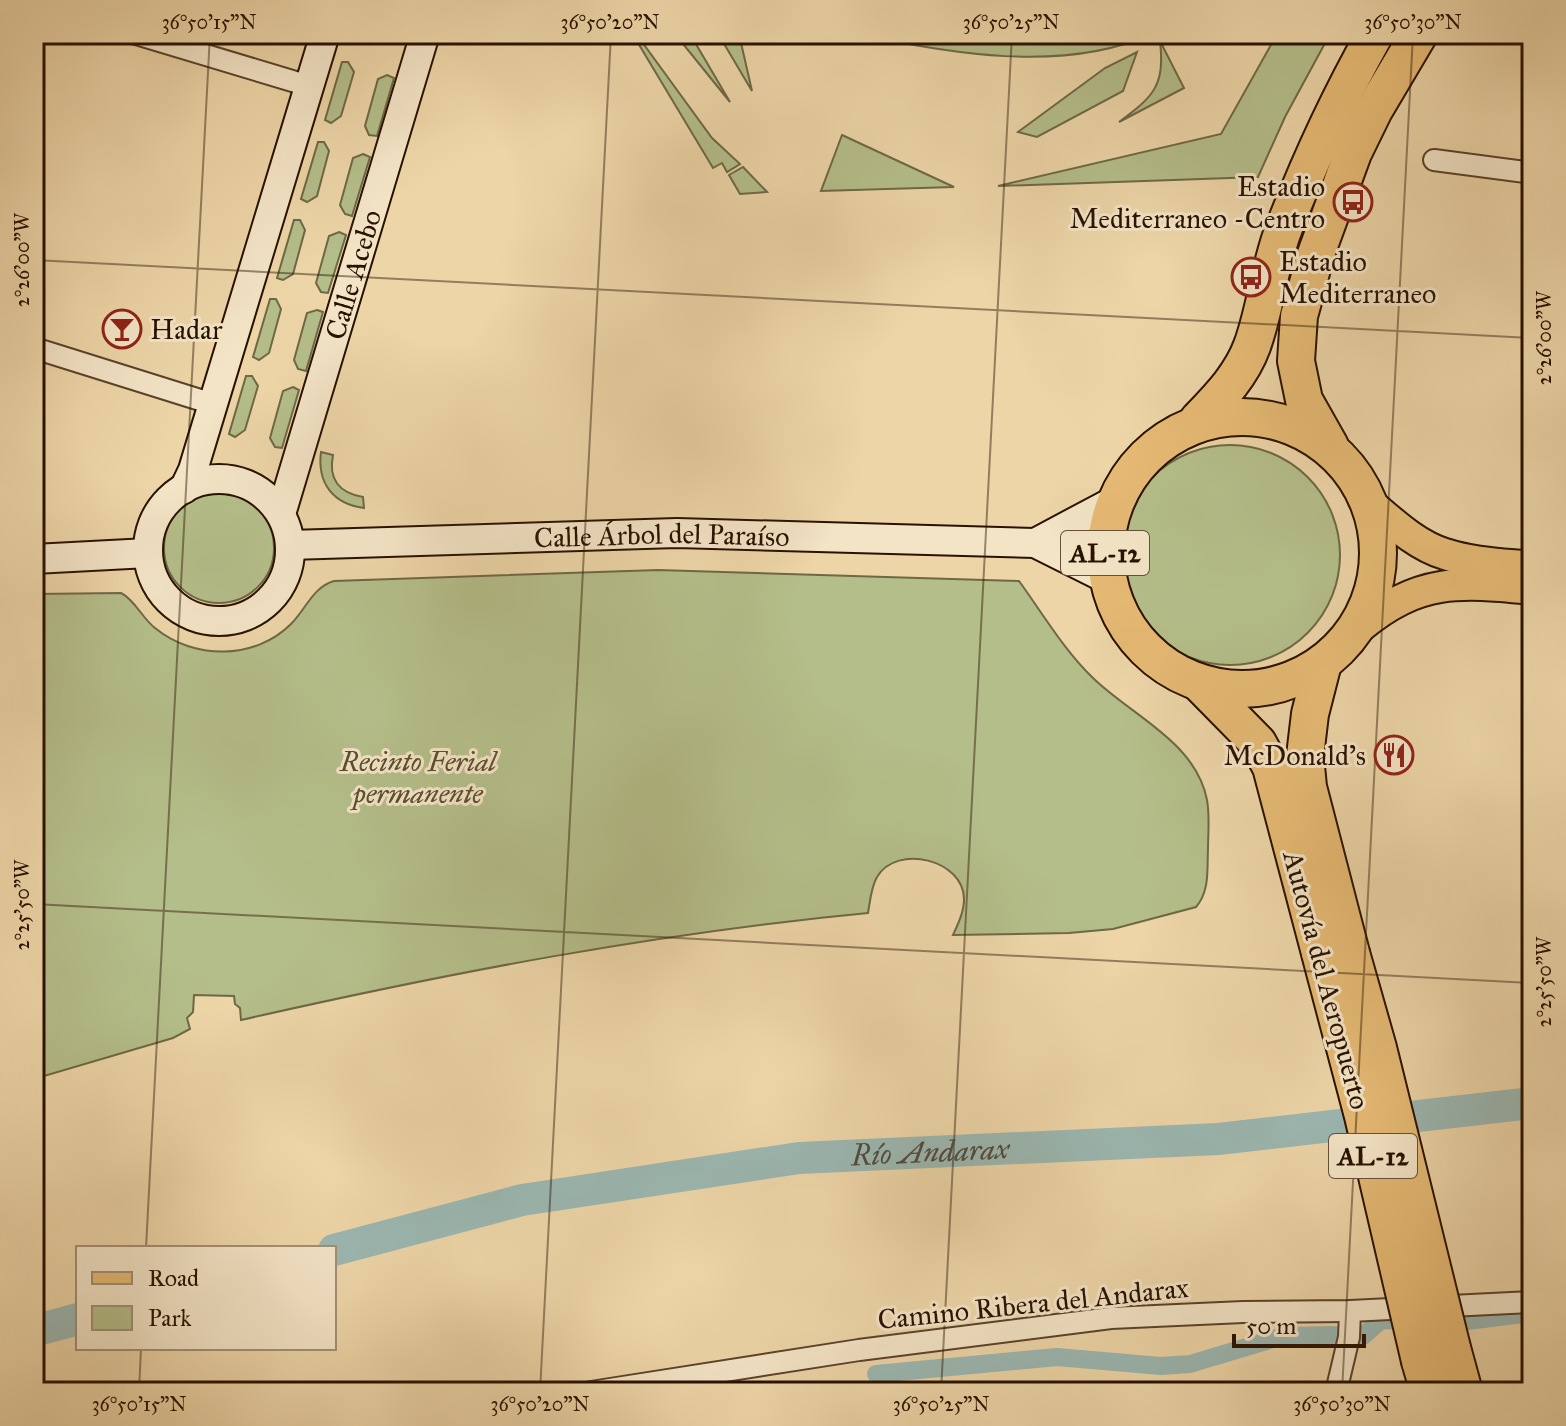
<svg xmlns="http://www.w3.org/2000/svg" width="1566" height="1426" viewBox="0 0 1566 1426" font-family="'IM FELL Great Primer',serif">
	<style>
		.green { fill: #b4be8a; stroke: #6e6845; stroke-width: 2 }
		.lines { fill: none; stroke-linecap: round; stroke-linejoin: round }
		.canal { stroke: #9bb7b1; stroke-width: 18 }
		.river { stroke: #9bb7b1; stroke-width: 32 }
		.street-casing { stroke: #59422a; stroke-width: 24 }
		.secondary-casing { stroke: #281100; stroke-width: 32 }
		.primary-casing { stroke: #281100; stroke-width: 34 }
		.highway-casing { stroke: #281100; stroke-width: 40 }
		.street { stroke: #f3e4c6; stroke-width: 20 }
		.secondary { stroke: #f3e4c6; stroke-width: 28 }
		.primary { stroke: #e6ba74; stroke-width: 30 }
		.highway { stroke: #e6ba74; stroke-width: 36 }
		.highway-bridge-casing { stroke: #281100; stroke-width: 40; stroke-linecap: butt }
		.highway-bridge { stroke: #e6ba74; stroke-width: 36 }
		.ticks { fill: none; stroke: #281100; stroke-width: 2; stroke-opacity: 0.45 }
		.labels { text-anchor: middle; stroke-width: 6; stroke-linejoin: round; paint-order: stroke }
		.shield { fill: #f3e4c6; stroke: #65503b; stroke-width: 2 }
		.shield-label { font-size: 26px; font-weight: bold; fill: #281100 }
		.poi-label { font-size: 28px; fill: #281100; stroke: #f3e4c6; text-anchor: end }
		.street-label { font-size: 28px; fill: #281100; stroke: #f3e4c6 }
		.park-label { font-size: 28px; font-style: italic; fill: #594e30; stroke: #f3e4c6 }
		.water-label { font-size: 30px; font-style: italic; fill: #504b3e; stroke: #f3e4c6 }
		.neatline { fill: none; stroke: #281100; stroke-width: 3 }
		.ticks-label { font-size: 20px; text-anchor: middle; fill: #281100 }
	</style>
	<rect width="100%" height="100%" fill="#edd5a7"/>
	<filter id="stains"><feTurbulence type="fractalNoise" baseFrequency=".0025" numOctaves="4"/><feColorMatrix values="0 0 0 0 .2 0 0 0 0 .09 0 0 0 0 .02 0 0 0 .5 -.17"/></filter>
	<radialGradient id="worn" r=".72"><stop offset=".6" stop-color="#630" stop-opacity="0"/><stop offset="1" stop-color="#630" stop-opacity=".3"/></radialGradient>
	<g class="green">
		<polygon points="479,34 527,34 527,42 485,43 479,41"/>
		<polygon points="675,34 690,34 730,102"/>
		<polygon points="718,34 739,34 752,91 720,37"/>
		<path d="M857,34H1151C1064,74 947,53 857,34Z"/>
		<polygon points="1277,34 1330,34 1285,117 1258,177 998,186 1221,134"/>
		<polygon points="637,35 712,138 740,164 727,172 722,163 713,168 635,38"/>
		<path d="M1160,41L1184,88L1119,122C1154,96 1165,86 1160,41Z"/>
		<polygon points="1137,52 1123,91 1037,137 1018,132 1105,68"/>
		<polygon points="342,62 348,62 354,72 341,116 331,123 325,120"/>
		<polygon points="387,75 394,78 377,136 369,135 365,126 378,79"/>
		<polygon points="842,135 954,187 821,191"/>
		<polygon points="318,142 324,142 329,151 317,196 307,202 301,199"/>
		<polygon points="363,154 370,157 352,216 345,214 340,205 353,158"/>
		<polygon points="743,167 767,192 740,194 729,175"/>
		<polygon points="294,220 300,220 305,230 293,274 283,280 277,278"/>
		<polygon points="339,232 346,235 328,293 321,292 316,283 329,236"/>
		<polygon points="270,299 276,299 281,309 269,353 259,360 253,357"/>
		<polygon points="317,310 323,312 306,371 298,369 294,360 307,313"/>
		<polygon points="246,376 252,376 258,386 245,430 235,437 229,434"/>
		<polygon points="293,387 299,390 282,448 275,447 270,438 283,391"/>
		<circle cx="1230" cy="555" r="110"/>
		<path d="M321,452L333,455C328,479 339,493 363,497L364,508C333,504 317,483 321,452Z"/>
		<circle cx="219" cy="548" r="55"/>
		<path d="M658,570L1019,581C1043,614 1064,650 1093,678C1132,716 1196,742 1207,800C1210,816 1208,833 1208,849C1207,869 1210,891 1196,907L1113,929L1069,933L953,935C958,924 964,912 964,899C964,860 897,843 877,877C871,887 870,902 868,913C657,933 448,973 241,1020L240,1008L235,1004L234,996L194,995L193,1012L187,1018L190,1029L173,1038L34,1079V594L121,593C135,600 142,618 155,628C194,660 255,660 291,624C306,609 313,587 334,581Z"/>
	</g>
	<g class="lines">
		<g class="canal">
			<polyline points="1439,1321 1467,1321 1532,1313"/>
			<polyline points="1363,1336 1381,1320 1414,1321"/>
			<polyline points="876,1374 1057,1357 1161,1366 1190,1364 1283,1336 1334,1335"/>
		</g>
		<g class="river">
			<path id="s1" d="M334,1250L522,1200L799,1158L1218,1139L1532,1103"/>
			<polyline points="34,1331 78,1319"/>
		</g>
		<g class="street-casing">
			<g id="street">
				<polyline points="136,34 309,86"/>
				<polyline points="1434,160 1532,173"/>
				<polyline points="34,348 213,404"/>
				<polyline points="591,1392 859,1350 1111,1318 1243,1312 1350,1311 1532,1302"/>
				<polyline points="1336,1392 1349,1337 1350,1311"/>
			</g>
		</g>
		<g class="secondary-casing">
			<g id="secondary">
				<circle cx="219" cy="550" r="71"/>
				<polyline points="184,489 193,470 325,34"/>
				<path id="s2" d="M281,514L425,34"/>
				<polyline points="1035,543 1112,502"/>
				<path id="s3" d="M290,545L677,533L1035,543L1107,579"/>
				<polyline points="34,559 148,553"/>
			</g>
		</g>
		<g class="primary-casing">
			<g id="primary">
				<path d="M1367,501C1390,520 1415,545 1445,554C1472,563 1503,564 1532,567"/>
				<path d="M1360,627C1419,578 1459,582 1532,589"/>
			</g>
		</g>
		<g class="highway-casing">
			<g id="highway">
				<circle cx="1242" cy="553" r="136"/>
				<path d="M1198,420C1219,398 1241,376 1252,346C1266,308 1269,266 1284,228C1310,160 1339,98 1375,34"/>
				<polyline points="1330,446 1304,400 1296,361 1299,316 1316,254 1353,153 1374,110 1419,34"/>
				<polyline points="1322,667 1310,714 1305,756 1308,787 1351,953"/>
				<polyline points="1201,685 1258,743 1271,767 1320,953"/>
				<polyline points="1452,1348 1464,1392"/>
				<polyline points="1420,1361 1429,1392"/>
			</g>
		</g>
		<use href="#street" class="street"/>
		<use href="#secondary" class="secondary"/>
		<use href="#primary" class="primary"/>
		<use href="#highway" class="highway"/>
		<g class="highway-bridge-casing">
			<g id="highway-bridge">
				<polyline points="1320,953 1363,1116 1420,1361"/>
				<polyline points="1351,953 1378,1048 1452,1348"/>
			</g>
		</g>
		<use href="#highway-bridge" class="highway-bridge"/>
	</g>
	<path class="ticks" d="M34,260L1532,338M34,904L1532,983M146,1248L210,34M139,1392L141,1348M540,1392L611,34M941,1392L1012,34M1342,1392L1413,34"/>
	<defs>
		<g id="bus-ring" transform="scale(2)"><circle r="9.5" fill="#f3e4c6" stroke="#8f2418" stroke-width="1.5"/><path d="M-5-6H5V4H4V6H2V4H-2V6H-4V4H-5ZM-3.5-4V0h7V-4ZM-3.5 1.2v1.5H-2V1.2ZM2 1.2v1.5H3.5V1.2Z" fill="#8f2418"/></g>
		<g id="bar-ring" transform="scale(2)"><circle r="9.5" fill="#f3e4c6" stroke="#8f2418" stroke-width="1.5"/><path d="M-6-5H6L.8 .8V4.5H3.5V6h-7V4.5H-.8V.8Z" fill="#8f2418"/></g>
		<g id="restaurant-ring" transform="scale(2)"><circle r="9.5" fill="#f3e4c6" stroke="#8f2418" stroke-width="1.5"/><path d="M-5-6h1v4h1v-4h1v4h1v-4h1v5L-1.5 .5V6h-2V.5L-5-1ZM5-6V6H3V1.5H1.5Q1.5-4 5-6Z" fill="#8f2418"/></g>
	</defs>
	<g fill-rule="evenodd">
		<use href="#bus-ring" x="1353" y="202"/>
		<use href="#bus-ring" x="1251" y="277"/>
		<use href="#bar-ring" x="122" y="329"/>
		<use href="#restaurant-ring" x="1394" y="755"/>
	</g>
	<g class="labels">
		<g class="shield">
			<rect x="1061" y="531" width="88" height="44" rx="6"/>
			<rect x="1329" y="1134" width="88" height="44" rx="6"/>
		</g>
		<g class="shield-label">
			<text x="1105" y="562">AL-12</text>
			<text x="1373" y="1165">AL-12</text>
		</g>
		<g class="poi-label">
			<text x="1325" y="196">Estadio<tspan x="1325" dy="32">Mediterraneo -Centro</tspan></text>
			<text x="1279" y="271" text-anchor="start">Estadio<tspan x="1279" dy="32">Mediterraneo</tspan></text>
			<text x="150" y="339" text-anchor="start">Hadar</text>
			<text x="1366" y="765">McDonald's</text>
		</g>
		<g class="street-label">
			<text dy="10" stroke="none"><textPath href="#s2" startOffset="250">Calle Acebo</textPath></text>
			<text dy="10" stroke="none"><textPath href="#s3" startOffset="372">Calle Árbol del Paraíso</textPath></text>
			<text transform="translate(1327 980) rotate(75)" y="10">Autovía del Aeropuerto</text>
			<text transform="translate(1033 1303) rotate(-6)" y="10">Camino Ribera del Andarax</text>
		</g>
		<g class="park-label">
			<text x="418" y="771">Recinto Ferial<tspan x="418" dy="32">permanente</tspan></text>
		</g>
		<g class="water-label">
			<text dy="10" stroke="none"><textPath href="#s1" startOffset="606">Río Andarax</textPath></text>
		</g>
	</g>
	<rect width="1566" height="1426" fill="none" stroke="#edd5a7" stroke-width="88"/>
	<rect x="76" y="1246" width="260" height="104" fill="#f3e4c6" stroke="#a29077" stroke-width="2"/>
	<rect x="92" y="1272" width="40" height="12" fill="#e6ba74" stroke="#a29077" stroke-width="2"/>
	<text x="148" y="1286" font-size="24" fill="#281100">Road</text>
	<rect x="92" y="1306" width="40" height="24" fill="#b4be8a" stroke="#a29077" stroke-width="2"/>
	<text x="148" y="1326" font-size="24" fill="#281100">Park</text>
	<path d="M1234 1334v12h130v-12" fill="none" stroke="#281100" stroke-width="4"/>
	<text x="1246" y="1334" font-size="24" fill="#281100" stroke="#f3e4c6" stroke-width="6" paint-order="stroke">50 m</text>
	<rect x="44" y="44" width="1478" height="1338" class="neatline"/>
	<g class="ticks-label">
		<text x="209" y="29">36°50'15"N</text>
		<text x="610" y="29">36°50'20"N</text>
		<text x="1011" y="29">36°50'25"N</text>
		<text x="1413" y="29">36°50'30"N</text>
		<text transform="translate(22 260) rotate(-90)" y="7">2°26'00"W</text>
		<text transform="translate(1544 338) rotate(-90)" y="7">2°26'00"W</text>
		<text transform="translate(22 905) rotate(-90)" y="7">2°25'50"W</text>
		<text transform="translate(1544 982) rotate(-90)" y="7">2°25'50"W</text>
		<text x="139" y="1411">36°50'15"N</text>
		<text x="540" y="1411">36°50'20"N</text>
		<text x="941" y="1411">36°50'25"N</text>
		<text x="1342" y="1411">36°50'30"N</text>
	</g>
	<rect width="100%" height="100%" filter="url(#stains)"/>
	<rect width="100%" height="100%" fill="url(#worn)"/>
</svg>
